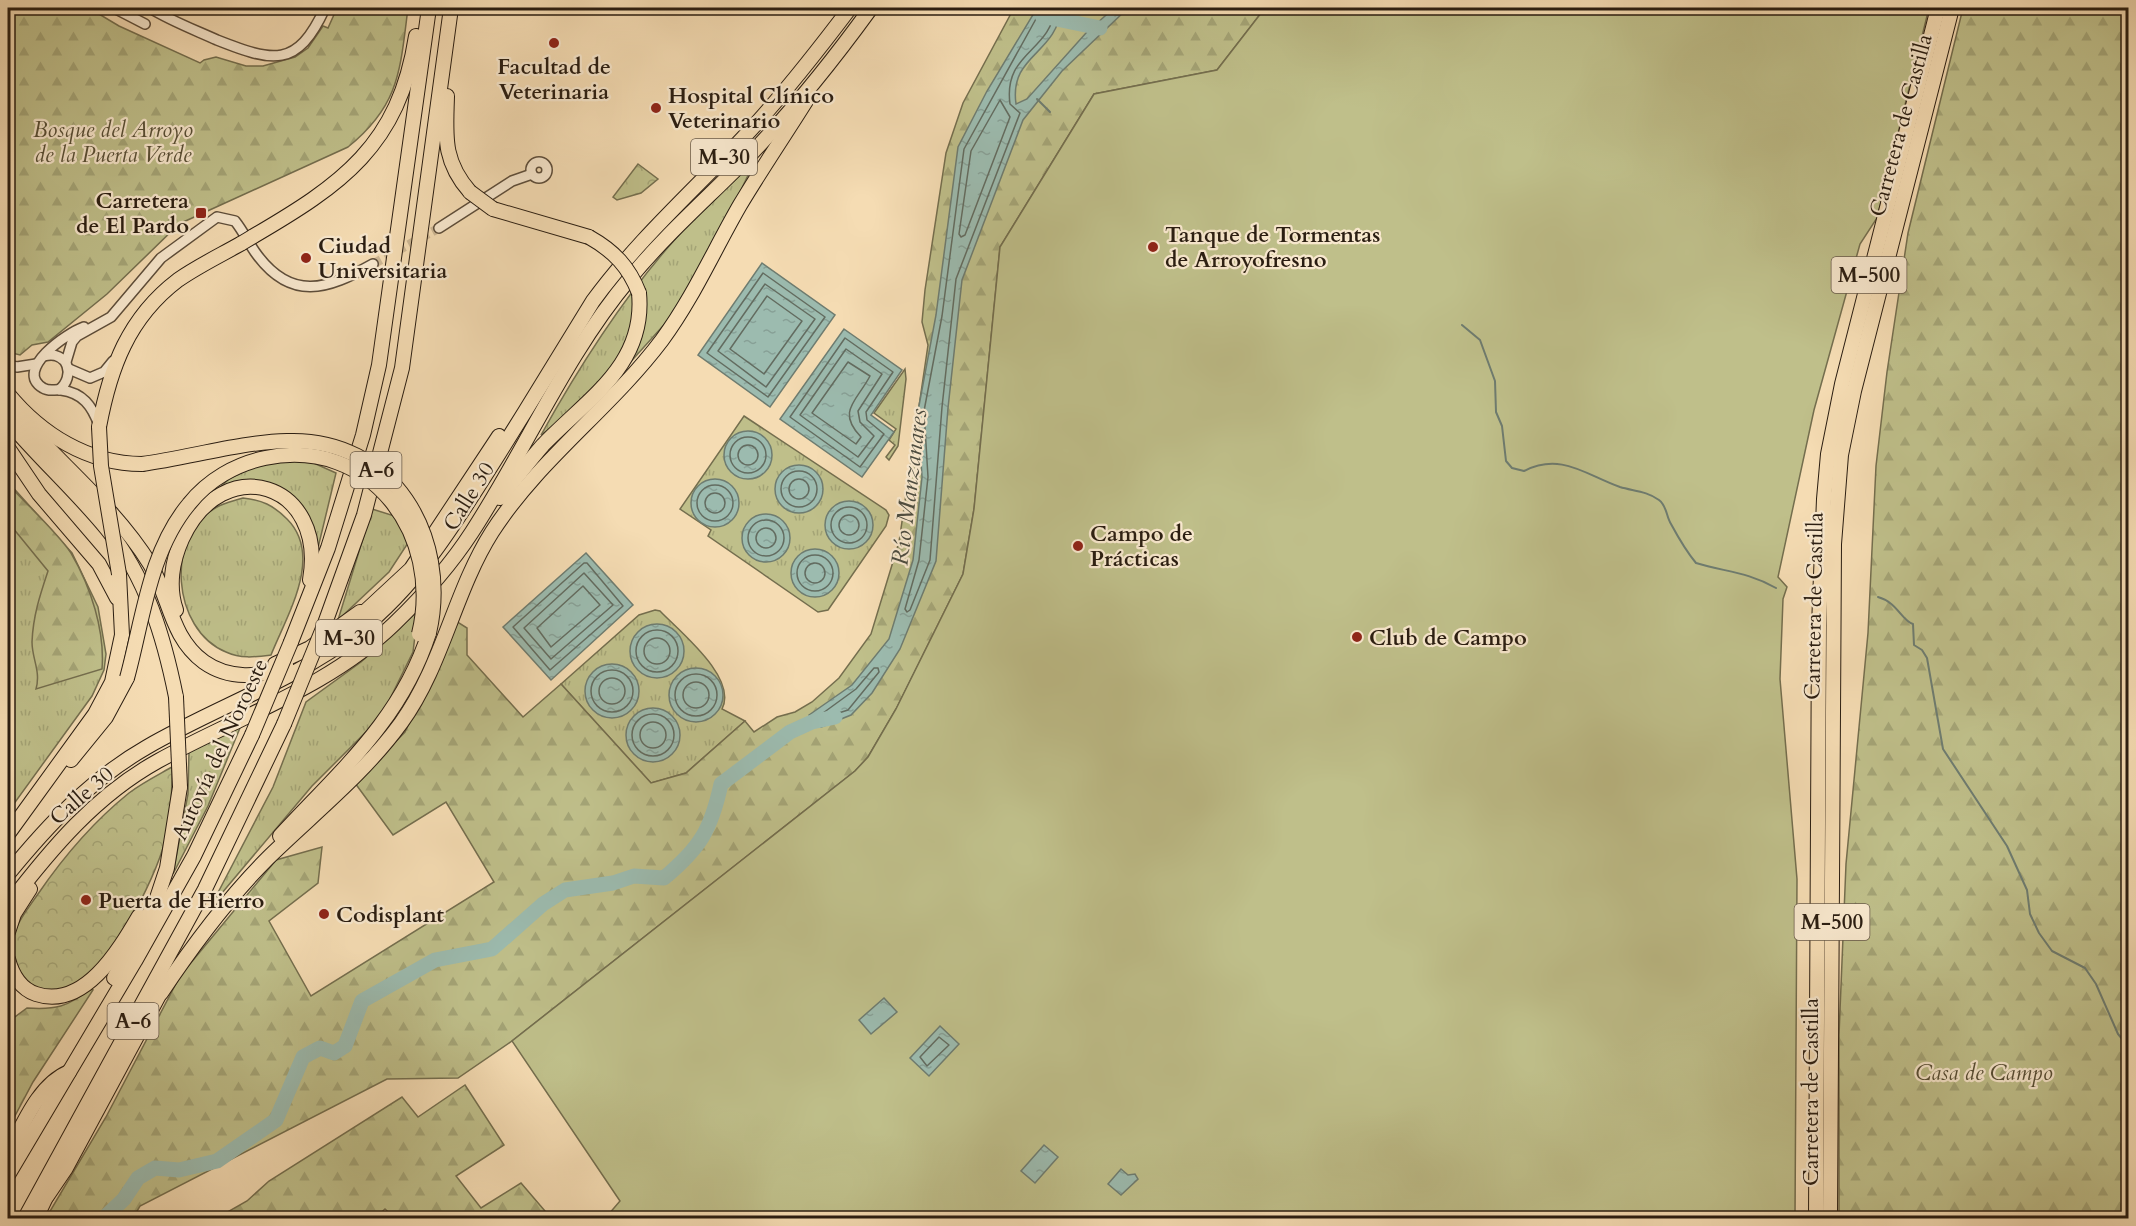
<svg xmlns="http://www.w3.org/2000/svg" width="2136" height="1226" viewBox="0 0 2136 1226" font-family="Cardo,serif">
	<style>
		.grass { fill: url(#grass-tufts); stroke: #746e4e; stroke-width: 1.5 }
		.forest { fill: url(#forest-firs); stroke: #746e4e; stroke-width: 1.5 }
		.park { fill: url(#park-crowns); stroke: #746e4e; stroke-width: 1.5 }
		.garden { fill: #bfbf8a; stroke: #746e4e; stroke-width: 1.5 }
		.water { fill: url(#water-ripples); stroke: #6e7c70; stroke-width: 1.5 }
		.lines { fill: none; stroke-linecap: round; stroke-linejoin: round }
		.shore { stroke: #636c60; stroke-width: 1.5 }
		.stream { stroke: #6e7c70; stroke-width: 2 }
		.river { stroke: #9cbbaf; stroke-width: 15 }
		.minor-tunnel { stroke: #ccb693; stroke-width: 9; stroke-dasharray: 9 4.5; stroke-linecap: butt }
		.minor-casing { stroke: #5d4d3a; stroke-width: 12 }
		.highway-casing { stroke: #2a1d11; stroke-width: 16 }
		.minor { stroke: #f8e8ce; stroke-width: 9 }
		.highway { stroke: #f5dcb3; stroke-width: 14 }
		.highway-bridge-casing { stroke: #2a1d11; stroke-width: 16; stroke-linecap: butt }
		.highway-bridge { stroke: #f5dcb3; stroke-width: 14 }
		.poi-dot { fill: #8f2418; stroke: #f8e8ce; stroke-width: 2 }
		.labels { text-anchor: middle; stroke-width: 4.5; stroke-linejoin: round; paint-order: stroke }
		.shield { fill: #f8e8ce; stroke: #685a4a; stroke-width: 1.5 }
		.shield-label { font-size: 21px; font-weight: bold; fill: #2a1d11 }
		.poi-label { font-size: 22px; font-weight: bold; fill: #2a1d11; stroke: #f8e8ce; text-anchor: start }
		.street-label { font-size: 22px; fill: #2a1d11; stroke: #f8e8ce }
		.park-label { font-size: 22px; font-style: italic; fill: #574e35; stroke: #f8e8ce }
		.water-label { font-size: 24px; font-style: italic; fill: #4c4c40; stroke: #f8e8ce }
	</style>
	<defs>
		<pattern id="grass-tufts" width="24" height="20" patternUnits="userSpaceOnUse" patternTransform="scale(1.5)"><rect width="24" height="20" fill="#bfbf8a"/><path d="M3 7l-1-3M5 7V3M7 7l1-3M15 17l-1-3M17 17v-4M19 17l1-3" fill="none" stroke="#a4a476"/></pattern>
		<pattern id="forest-firs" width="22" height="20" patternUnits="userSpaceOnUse" patternTransform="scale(1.5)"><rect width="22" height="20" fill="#bfbf8a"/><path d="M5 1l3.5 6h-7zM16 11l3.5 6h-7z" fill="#a4a476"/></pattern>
		<pattern id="park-crowns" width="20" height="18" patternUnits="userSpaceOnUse" patternTransform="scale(1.5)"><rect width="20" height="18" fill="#bfbf8a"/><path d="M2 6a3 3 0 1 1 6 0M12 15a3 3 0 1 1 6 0" fill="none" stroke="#a4a476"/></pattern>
		<pattern id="water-ripples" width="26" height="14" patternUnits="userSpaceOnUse" patternTransform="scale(1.5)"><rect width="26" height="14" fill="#9cbbaf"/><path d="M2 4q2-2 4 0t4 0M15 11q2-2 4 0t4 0" fill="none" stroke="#87a096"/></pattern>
	</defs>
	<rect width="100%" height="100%" fill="#f5dcb3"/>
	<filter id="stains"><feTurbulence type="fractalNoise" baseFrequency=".00333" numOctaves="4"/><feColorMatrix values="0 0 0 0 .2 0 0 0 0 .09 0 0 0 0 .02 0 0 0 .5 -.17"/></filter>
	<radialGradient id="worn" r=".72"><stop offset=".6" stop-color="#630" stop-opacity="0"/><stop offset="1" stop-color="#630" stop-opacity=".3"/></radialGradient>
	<g class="grass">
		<path d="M755,161L702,270L671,317L617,377L541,435C580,365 625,294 679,235C703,209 730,185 755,161Z"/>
		<polygon points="905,369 906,379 898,446 889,460 886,457 895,445 889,440 896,429 874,413"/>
		<polygon points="744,416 886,510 889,515 886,526 828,610 818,612 708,536 711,530 680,509"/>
		<polygon points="269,460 307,460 336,473 317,552 280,491 245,487 206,501 230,478"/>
		<polygon points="8,482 72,553 98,607 106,654 104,670 92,696 8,812"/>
		<path d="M243,498C262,500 273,505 287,519C324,556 287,615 271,655C255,657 241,659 226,652C172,630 164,535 217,507C224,503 234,501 243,498Z"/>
		<polygon points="372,509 401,518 410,540 389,572 338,620"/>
		<path d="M655,610L660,611C680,632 738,678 722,709L745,721L686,773L651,783L561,684L639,615Z"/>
		<polygon points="418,611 413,652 381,717 312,786 211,906 273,787 306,702 361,662"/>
		<polygon points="242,723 208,806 173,874 188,794 189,751"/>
	</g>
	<g class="forest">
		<path d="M8,8H89L119,26L200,63L204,60L216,57L246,66H263L295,57L308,48L323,26L328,28L337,8H408C400,70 400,105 348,147L179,224L107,294L48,342L32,345L20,355L8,352Z"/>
		<polygon points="1014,8 1265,8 1217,70 1094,94 1000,247 974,509 963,574 896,709 868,757 855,771 512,1041 458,1078 387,1079 140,1206 133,1218 46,1218 106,1117 180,976 276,860 322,847 318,883 269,921 311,996 494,882 446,802 393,835 355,783 405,732 456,621 467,628 467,655 523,717 561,684 651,783 686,773 745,721 754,732 777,717 795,712 812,702 839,678 871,634 899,542 928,345 922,322 925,290 946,153 963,103"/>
		<polygon points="1963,8 2128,8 2128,1218 1839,1218 1839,1035 1846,864 1868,633 1876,466 1887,372 1908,233"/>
		<path d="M8,484C26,504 57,532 71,553C91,587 105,631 102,669L36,689C41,671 32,659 32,642C33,616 40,595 48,571L8,522Z"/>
		<path d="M90,989L93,990L33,1082L8,1129V1022L27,1008C55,1010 68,1007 90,989Z"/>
		<polygon points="465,1085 504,1145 456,1176 481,1208 521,1183 551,1218 395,1218 385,1209 375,1218 217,1218 247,1201 269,1181 402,1097 418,1117"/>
	</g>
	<g class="park">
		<polygon points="638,164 658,179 641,193 617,200 613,197"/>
		<path d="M172,767C172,795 171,822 163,848C151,887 91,1015 36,988C28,985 24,979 20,972C14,961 10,950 13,937C17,922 29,907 38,894C64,856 93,822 129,793C142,783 158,775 172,767Z"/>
	</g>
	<polygon class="garden" points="1265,8 1929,8 1877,218 1860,244 1814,410 1778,577 1787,587 1783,599 1780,679 1797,879 1795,1218 611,1218 608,1215 620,1201 512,1041 855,771 868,757 896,709 963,574 974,509 1000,247 1094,94 1217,70"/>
	<g class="water">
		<path d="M1037,8H1061C1057,55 1009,54 1016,104L1027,99L1086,33L1114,8H1128L1062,71L1023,120L962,280L948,408L936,561L900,649L872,693L851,715L821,727L809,715L852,685L889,639L913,560L922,477L918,411L936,315L958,147L987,91Z"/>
		<polygon points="762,263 835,315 770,407 698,355"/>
		<polygon points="844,329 902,370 871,415 894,432 862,477 780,419"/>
		<circle cx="748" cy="455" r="24"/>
		<circle cx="799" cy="489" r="24"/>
		<circle cx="715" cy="503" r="24"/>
		<circle cx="849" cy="525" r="24"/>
		<circle cx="766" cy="538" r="24"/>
		<circle cx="815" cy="573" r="24"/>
		<polygon points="586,553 633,605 551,680 503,627"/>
		<circle cx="657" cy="651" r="27"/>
		<circle cx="612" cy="691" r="27"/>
		<circle cx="696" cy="695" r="27"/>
		<circle cx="653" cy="735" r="27"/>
		<polygon points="884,998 897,1012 871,1034 859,1020"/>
		<polygon points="940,1026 959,1044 929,1076 910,1058"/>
		<polygon points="1044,1145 1058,1157 1035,1183 1021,1171"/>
		<polygon points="1121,1169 1128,1175 1135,1174 1138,1179 1121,1195 1108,1184"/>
	</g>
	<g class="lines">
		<g class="shore">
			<path d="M1042,8L964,149L942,316L924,411L928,477L919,560L905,609L907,612L910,610L930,560L942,407L956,279L1020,113L1010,104C1003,52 1051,52 1055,8"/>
			<polygon points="1000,100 1010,117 965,235 961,237 959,234 971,151"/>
			<polygon points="763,273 825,317 768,397 707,353"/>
			<polygon points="765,284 815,319 766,387 718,351"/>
			<polygon points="767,296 802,321 764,374 730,349"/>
			<polygon points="845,338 893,372 866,412 867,420 884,434 860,467 790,417"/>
			<polygon points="846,349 882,374 858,411 860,422 874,436 858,457 800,415"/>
			<path d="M848,362L870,376C857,401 836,411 861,437L856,444L812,413Z"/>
			<circle cx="748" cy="455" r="18"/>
			<circle cx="748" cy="455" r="10"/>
			<circle cx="799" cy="489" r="18"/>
			<circle cx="799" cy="489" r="10"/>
			<circle cx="715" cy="503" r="18"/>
			<circle cx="715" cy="503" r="10"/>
			<circle cx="849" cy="525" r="18"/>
			<circle cx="849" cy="525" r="10"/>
			<circle cx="766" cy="538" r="18"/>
			<circle cx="766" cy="538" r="10"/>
			<circle cx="815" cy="573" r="18"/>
			<circle cx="815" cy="573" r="10"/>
			<polygon points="584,563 587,563 623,606 550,670 513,627"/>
			<polygon points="584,573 613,605 551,659 524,628"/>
			<polygon points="583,586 600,605 551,647 537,628"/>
			<circle cx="657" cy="651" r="21"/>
			<circle cx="657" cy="651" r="13"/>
			<polygon points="874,668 878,668 879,672 848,710 823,718 823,713 856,689"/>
			<circle cx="612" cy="691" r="21"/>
			<circle cx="696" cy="695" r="21"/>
			<circle cx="612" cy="691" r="13"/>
			<circle cx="696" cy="695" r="13"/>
			<circle cx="653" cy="735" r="21"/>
			<circle cx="653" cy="735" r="13"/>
			<polygon points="939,1037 949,1045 927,1066 920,1057"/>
		</g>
		<g class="stream">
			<polyline points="1037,99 1050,112"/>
			<path d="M1462,325L1480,340L1495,381L1496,412L1502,426L1506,461L1512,468L1524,471C1561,452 1586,475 1620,487C1633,491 1647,491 1659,500C1667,506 1666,516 1671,524C1678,537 1686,551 1696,563C1726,572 1748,572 1776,588"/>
			<path d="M1878,597C1897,602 1902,621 1913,624L1914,645L1922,650L1927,658L1943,749L2007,846L2027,890L2030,914L2039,933L2052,951L2085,968L2096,984L2118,1034L2128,1046"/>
		</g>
		<g class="river">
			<polyline points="1042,16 1100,28"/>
			<path d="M104,1218L124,1199L138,1178L155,1168L179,1170L217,1161L276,1120L303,1057L320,1048L334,1053L345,1046L362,1001L435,960L492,949L543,904L565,890L613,883L634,876L664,878C700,848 711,830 721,784L790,732L812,722L835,717"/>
		</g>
		<polyline class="minor-tunnel" points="373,264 439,228"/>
		<g class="minor-casing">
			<g id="minor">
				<polyline points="114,8 145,24"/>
				<path d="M150,8C171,21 195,30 217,40C273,62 297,69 325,8"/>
				<circle cx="539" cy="170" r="8"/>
				<polyline points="439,228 512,181 532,174"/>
				<path d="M84,327C67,333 13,370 43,388C49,392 55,389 61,390C83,393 92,406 99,425"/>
				<path d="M44,356C68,350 76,376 59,390"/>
				<path d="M66,362L72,342L77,336L111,317L161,258L217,217L235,221C243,231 248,242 255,252C291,303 328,289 373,264"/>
				<polyline points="8,365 17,367 36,364"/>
				<polyline points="69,369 90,378 104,372 113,361"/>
			</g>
		</g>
		<g class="highway-casing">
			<g id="highway">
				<path d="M447,96C446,135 442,160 470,192"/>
				<polyline points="493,209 589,237"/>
				<path d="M252,237C341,185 399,146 416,36"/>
				<path d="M8,394C41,434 88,464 142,464"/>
				<path d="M8,404C53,459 112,503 150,564C170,597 170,637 204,662C228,679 261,679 286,665"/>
				<path d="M8,421C39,458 76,491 107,529C146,577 164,637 176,697"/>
				<path d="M99,427C110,368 128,318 178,280C198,266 221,255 242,243"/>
				<polyline points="8,448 39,494 99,564 117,598"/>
				<path d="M500,498C514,481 528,462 543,445C587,399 646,365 639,293"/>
				<path d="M176,610C168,587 172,561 182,539C223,450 327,482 310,580"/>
				<polyline points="355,621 411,569 499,436"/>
				<polyline points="324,626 364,515 402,368 451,8"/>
				<polyline points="291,642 328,548 363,435 379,365 429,8"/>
				<polyline points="275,664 310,648 360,612"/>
				<polyline points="71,760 106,717 127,678"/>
				<polyline points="8,834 95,714 112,682 122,635 119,574"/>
				<path d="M280,836C340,771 401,720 429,633"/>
				<path d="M8,874C48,825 91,779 147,747C216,707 294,681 358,632C419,584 457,520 498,455C530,404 561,353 593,301C637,241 691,193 742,139C781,98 816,53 850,8"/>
				<path d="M8,905C51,849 95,796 158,761C237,717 328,688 394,624C423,596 450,566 472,532C526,449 566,354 630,278C666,234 710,196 750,155C794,109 834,59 871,8"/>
				<polyline points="8,932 14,914 30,889"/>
				<path d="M8,959C12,974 21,989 36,994C84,1010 119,950 139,916"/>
				<polyline points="114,978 156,901 167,868 180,787"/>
				<path d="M161,993C193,945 227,899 268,858C313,814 364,774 401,723C443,665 454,592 492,532C539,459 610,409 662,340C693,298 714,250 740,205C761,170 784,136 806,101"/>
				<path d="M8,1153C23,1125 38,1085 69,1072"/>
				<polyline points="8,1175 135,961 194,856 252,735"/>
				<polyline points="47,1196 66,1168 164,986"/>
				<polyline points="25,1218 205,889 284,724"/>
				<polyline points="36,1218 48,1193"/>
				<polyline points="1816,1218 1819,626 1824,499 1828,454 1842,384 1938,8"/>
				<polyline points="1830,1218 1834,544 1841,455 1854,391 1952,8"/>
			</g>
		</g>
		<use href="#minor" class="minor"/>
		<use href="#highway" class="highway"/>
		<g class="highway-bridge-casing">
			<g id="highway-bridge">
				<polyline points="470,192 493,209"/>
				<path d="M589,237C614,251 629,267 639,293"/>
				<polyline points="242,243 252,237"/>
				<polyline points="99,427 101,466 119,574"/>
				<path d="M142,464C188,458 241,442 287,441C393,437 451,537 429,633"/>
				<path d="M127,678C143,620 149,552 189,504C208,480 236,464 265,458C371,436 443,535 419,634"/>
				<polyline points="176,697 180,787"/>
				<polyline points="284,724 324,626"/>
				<polyline points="252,735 291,642"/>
			</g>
		</g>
		<use href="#highway-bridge" class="highway-bridge"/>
	</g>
	<g class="poi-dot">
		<circle cx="554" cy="43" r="6"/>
		<circle cx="656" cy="108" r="6"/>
		<rect x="195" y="207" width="12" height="12" rx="3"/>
		<circle cx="1153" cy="247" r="6"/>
		<circle cx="306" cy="258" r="6"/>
		<circle cx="1078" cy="546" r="6"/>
		<circle cx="1357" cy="637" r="6"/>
		<circle cx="86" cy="900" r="6"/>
		<circle cx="324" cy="914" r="6"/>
	</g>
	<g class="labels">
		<g class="shield">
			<rect x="691" y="139" width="66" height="36" rx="4.5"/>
			<rect x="1831.5" y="257" width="75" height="36" rx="4.5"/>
			<rect x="350.5" y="452" width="51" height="36" rx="4.5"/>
			<rect x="316" y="620" width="66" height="36" rx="4.5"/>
			<rect x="1794.5" y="904" width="75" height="36" rx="4.5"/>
			<rect x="107.5" y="1003" width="51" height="36" rx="4.5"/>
		</g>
		<g class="shield-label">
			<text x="724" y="164">M-30</text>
			<text x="1869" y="282">M-500</text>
			<text x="376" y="477">A-6</text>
			<text x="349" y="645">M-30</text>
			<text x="1832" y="929">M-500</text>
			<text x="133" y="1028">A-6</text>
		</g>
		<g class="poi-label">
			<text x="554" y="74" text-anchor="middle">Facultad de<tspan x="554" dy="25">Veterinaria</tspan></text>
			<text x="668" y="103">Hospital Clínico<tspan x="668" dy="25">Veterinario</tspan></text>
			<text x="189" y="208" text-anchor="end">Carretera<tspan x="189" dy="25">de El Pardo</tspan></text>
			<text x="1165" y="242">Tanque de Tormentas<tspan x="1165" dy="25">de Arroyofresno</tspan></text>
			<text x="318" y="253">Ciudad<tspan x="318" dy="25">Universitaria</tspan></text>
			<text x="1090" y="541">Campo de<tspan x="1090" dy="25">Prácticas</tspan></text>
			<text x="1369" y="645">Club de Campo</text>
			<text x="98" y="908">Puerta de Hierro</text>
			<text x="336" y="922">Codisplant</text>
		</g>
		<g class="street-label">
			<text transform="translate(1900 125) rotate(-75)" y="8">Carretera de Castilla</text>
			<text transform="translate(468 496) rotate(-58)" y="8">Calle 30</text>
			<text transform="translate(1813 606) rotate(-89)" y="8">Carretera de Castilla</text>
			<text transform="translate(219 749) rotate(-65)" y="8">Autovía del Noroeste</text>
			<text transform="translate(81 795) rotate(-41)" y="8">Calle 30</text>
			<text transform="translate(1810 1092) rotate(-90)" y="8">Carretera de Castilla</text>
		</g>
		<g class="park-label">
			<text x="113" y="137">Bosque del Arroyo<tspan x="113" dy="25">de la Puerta Verde</tspan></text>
			<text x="1984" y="1080">Casa de Campo</text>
		</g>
		<g class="water-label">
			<text transform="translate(909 487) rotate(-83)" y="8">Río Manzanares</text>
		</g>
	</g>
	<rect width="2136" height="1226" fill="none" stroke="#f5dcb3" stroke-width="30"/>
	<rect x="9" y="9" width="2118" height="1208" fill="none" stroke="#2a1d11" stroke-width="3"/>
	<rect x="15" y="15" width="2106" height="1196" fill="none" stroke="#2a1d11" stroke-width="1.5"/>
	<rect width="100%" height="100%" filter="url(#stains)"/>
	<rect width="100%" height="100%" fill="url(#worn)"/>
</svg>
